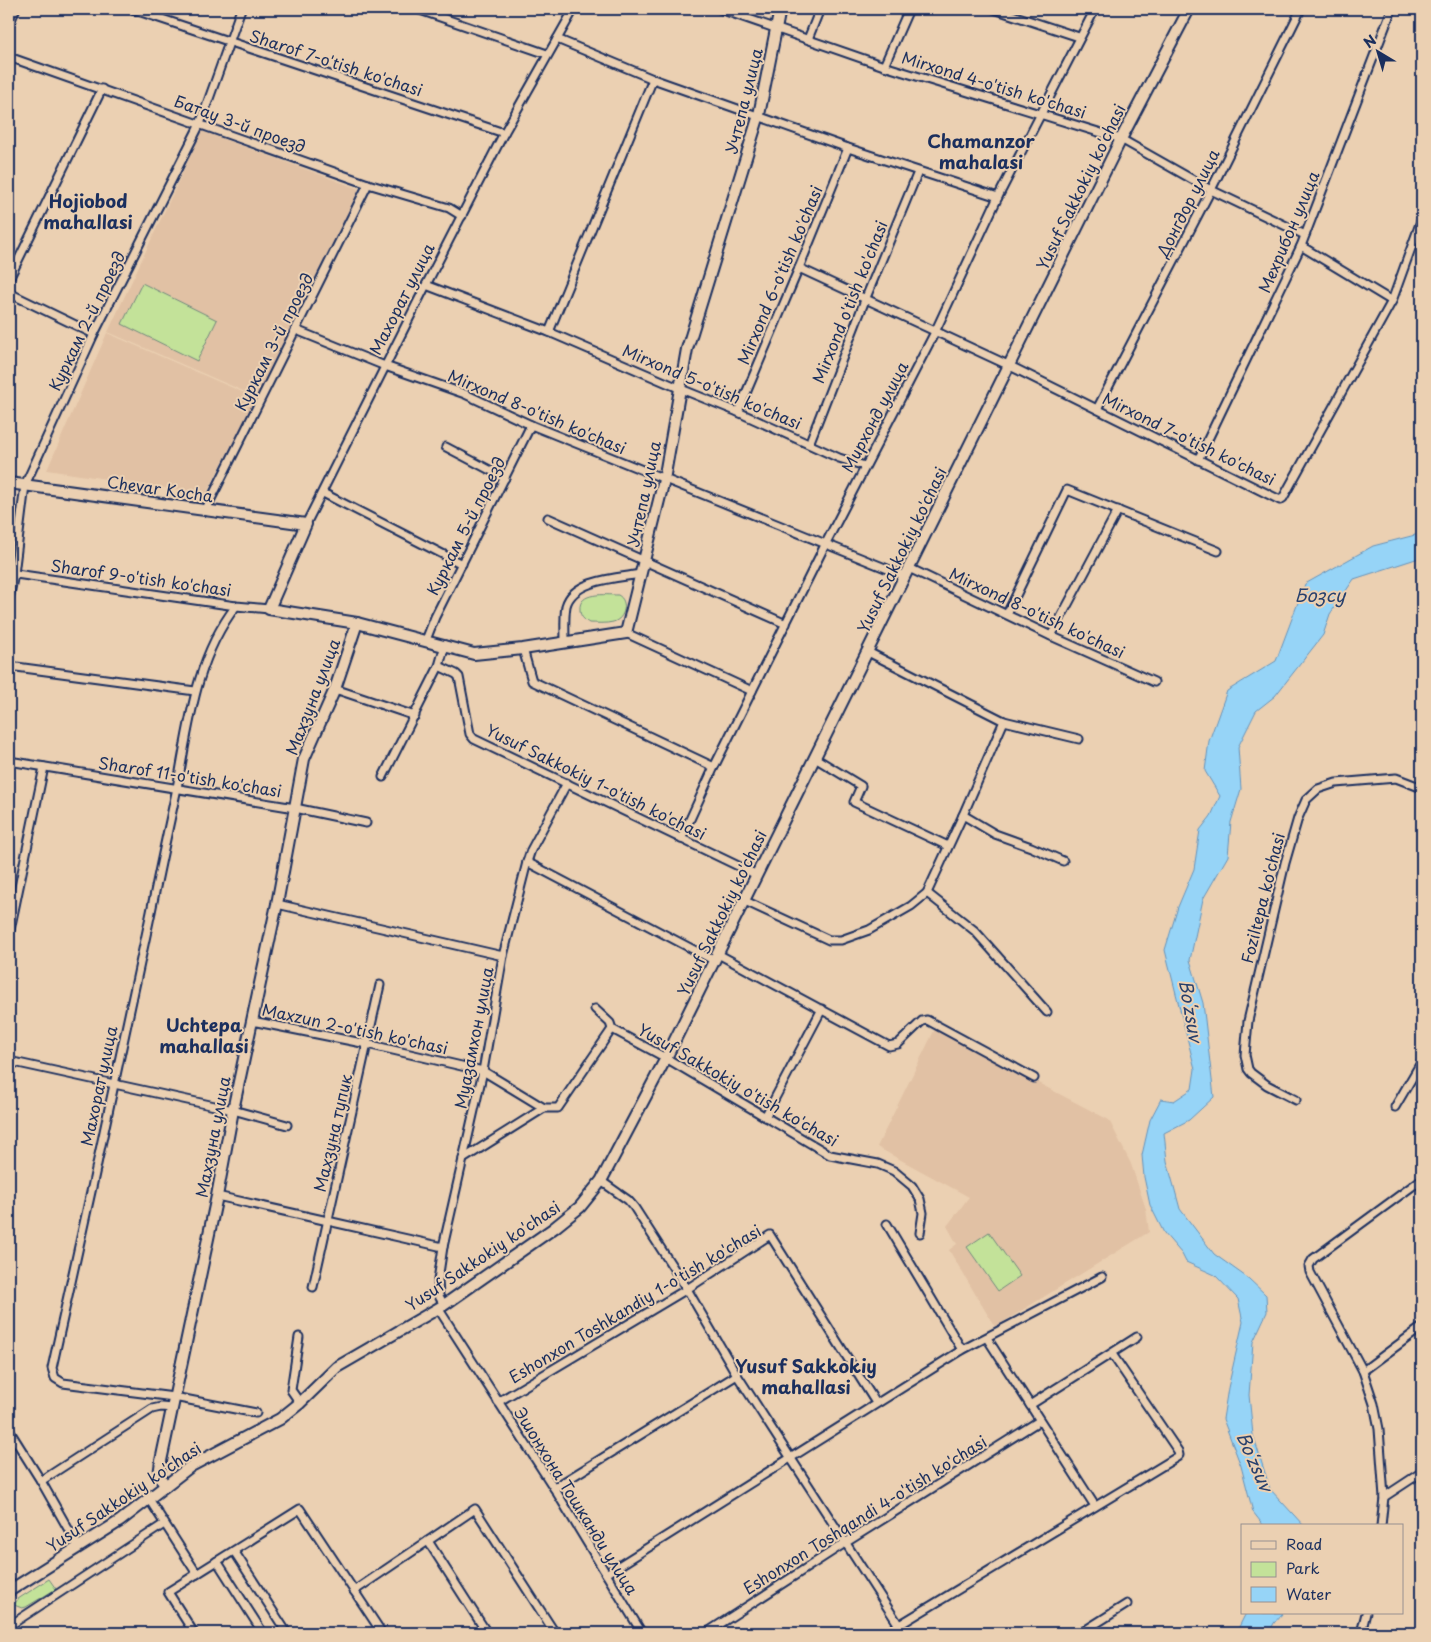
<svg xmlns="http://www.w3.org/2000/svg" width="1431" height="1642" viewBox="0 0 1431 1642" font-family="'Playpen Sans',sans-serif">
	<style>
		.built { fill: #e1c1a4 }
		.green { fill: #c3e299; stroke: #6f887c }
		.water { fill: #96d4f7; stroke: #6592ba }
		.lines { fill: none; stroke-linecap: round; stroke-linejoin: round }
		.street-casing { stroke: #1b2f5e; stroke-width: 11 }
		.secondary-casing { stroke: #1b2f5e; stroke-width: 14 }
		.street { stroke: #ebd0b2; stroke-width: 7 }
		.secondary { stroke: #ebd0b2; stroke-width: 10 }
		.labels { text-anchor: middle; stroke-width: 4; stroke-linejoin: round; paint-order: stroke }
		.street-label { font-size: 16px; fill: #1b2f5e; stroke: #ebd0b2 }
		.neighbourhood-label { font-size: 18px; font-weight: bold; fill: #1b2f5e; stroke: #ebd0b2 }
		.water-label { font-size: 18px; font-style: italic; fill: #27406d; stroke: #ebd0b2 }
	</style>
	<rect width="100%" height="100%" fill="#ebd0b2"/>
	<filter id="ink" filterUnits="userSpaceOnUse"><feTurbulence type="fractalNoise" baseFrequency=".02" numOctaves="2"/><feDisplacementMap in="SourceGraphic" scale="10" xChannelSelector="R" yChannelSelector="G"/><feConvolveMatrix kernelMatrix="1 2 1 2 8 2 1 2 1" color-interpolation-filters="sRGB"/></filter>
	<g filter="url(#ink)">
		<g class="built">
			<polygon points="202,131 359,189 257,397 108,332"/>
			<polygon points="107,333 256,398 206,494 47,470"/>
			<polygon points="935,1029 1109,1120 1131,1164 1146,1209 1149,1232 995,1327 949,1250 957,1244 947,1226 969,1197 877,1147"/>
		</g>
		<g class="green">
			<polygon points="142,283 217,320 197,361 122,324"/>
			<path d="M618,595C629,601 625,619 613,622C606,624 596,623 589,623C584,620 580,616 580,610C578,591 606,595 618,595Z"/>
			<polygon points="989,1232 1020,1276 998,1291 967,1247"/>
			<polygon points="49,1579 56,1589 26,1607 22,1608 14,1605 18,1599"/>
		</g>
		<g class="water">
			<polygon points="1422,529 1422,557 1354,579 1330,614 1323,635 1275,696 1256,711 1238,747 1241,789 1231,822 1228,856 1203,899 1190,960 1203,1003 1214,1097 1189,1120 1164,1133 1167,1161 1180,1209 1214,1254 1249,1279 1266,1295 1267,1312 1253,1342 1249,1395 1253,1435 1270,1489 1304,1526 1264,1526 1253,1512 1241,1466 1223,1419 1228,1388 1243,1322 1238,1299 1215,1275 1186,1262 1182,1254 1164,1233 1150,1205 1144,1177 1142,1155 1150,1120 1161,1099 1174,1101 1192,1089 1195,1069 1165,950 1178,907 1194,869 1200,830 1211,816 1220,796 1205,771 1209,741 1227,691 1276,661 1305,584 1373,546 1419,534"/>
			<polygon points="1246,1613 1283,1613 1274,1623 1269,1633 1236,1633"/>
		</g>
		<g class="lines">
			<g class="street-casing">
				<g id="street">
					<polyline points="132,9 504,133"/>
					<polyline points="417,9 547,54"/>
					<polyline points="720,9 884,66 1121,139 1211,190 1305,235"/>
					<polyline points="994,9 1079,37"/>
					<polyline points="557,39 653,79 848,148 998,197"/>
					<polyline points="808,39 820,9"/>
					<polyline points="9,57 368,184 449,208 462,216"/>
					<polyline points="884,66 909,9"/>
					<polyline points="1301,246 1392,301"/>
					<polyline points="799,268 1010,366 1280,500 1283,498 1392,301 1422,218"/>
					<polyline points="9,279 102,89"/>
					<polyline points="426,285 549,332 681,389 738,412 839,458 865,466"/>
					<polyline points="9,293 94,334"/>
					<polyline points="296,330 385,366 465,394 531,425 905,576"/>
					<polyline points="549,332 653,79"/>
					<polyline points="1097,409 1211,190 1301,9"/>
					<polyline points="738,412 799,268 848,148"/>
					<polyline points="809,444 865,300 918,172"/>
					<polyline points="446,447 505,478"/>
					<polyline points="1198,460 1301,246 1392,9"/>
					<polyline points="323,493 462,564"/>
					<polyline points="205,511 368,184"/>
					<polyline points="548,518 786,624"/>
					<polyline points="306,524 426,285 504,133 574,9"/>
					<polyline points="909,568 1051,636 1154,682"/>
					<polyline points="9,573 236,606 269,609"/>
					<polyline points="9,599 14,574 25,485 94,334 200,124 241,9"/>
					<path d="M236,606C195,659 189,725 177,788C168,830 159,871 151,912C119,1065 86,1216 52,1368L55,1378L63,1383L174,1397L256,1413"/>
					<polyline points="1007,614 1067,490 1218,551"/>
					<polyline points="626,633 752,691"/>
					<polyline points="1051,636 1118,510"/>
					<polyline points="426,640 435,617 531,425"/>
					<path d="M565,642C565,630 564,617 566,606C573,579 619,578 641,574"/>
					<polyline points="523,649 532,681 714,767"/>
					<polyline points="868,652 1004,721 1079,739"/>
					<polyline points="9,666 195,691"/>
					<polyline points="439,666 456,674 459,677 470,734 474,739 757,875"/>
					<polyline points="335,689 415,716"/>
					<polyline points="815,758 861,786 854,802 948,846"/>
					<polyline points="9,761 295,808 366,823"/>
					<polyline points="383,777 439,666 445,645"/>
					<polyline points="963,815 995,834 1031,847 1063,861"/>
					<polyline points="681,839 714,767 826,543 935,332 998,197 1095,9"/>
					<polyline points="527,862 715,961"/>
					<polyline points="927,893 975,931 1047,1012"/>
					<polyline points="745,901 829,940 841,940 869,930 911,906 927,893 963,815 1004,721"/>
					<polyline points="277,904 503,956"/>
					<polyline points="9,935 44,767"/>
					<polyline points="718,954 889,1046 898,1044 922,1021 927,1020 1034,1078"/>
					<polyline points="595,1009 610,1023 612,1029 666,1058 830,1155 878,1164 894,1171 912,1186 920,1199 923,1213 920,1233"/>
					<polyline points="252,1021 367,1044 483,1071 544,1108"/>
					<polyline points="9,1061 233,1110 287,1125"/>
					<polyline points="1296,1100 1267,1085 1251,1073 1248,1069 1245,1055 1248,1021 1285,863 1298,818 1306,800 1318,789 1336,783 1396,778 1422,788"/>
					<polyline points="1395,1107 1422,1061"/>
					<polyline points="765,1117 822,1009"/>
					<polyline points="463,1159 544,1108 558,1108 612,1029"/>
					<polyline points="601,1181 628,1200 634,1207 687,1289 737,1375 904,1633"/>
					<polyline points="217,1196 443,1247"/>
					<polyline points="887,1224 962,1350"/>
					<polyline points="313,1287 380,985"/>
					<polyline points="444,1305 439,1296 438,1280 443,1247 483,1071 503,956 527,862 531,850 567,783"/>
					<polyline points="438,1308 554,1488 642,1633"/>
					<polyline points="299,1337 291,1390 300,1403"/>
					<polyline points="987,1338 1095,1506"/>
					<polyline points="1363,1371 1422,1327"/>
					<polyline points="498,1402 687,1289 770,1235 876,1403"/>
					<polyline points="1030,1405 1137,1337"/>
					<polyline points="9,1430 41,1481 79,1548"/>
					<polyline points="41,1481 152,1409 161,1407 172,1408"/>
					<polyline points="554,1488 737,1375"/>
					<polyline points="1384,1497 1422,1472"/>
					<polyline points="149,1499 197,1574"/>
					<polyline points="1381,1526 1384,1497 1379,1429 1374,1404 1363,1371 1310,1272 1309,1266 1313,1259 1422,1179"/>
					<polyline points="428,1541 487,1633"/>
					<polyline points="234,1551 287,1633"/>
					<polyline points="217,1561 263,1633"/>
					<polyline points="606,1574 962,1350 1102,1277"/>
					<polyline points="354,1591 475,1509 555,1633"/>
					<polyline points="9,1626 164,1524"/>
					<polyline points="194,1633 168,1592 300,1509 382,1633"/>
					<polyline points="706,1633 845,1543 1039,1421"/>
					<polyline points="886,1633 1177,1457 1179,1455 1178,1451 1112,1354"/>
					<polyline points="1081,1633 1127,1604"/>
					<polyline points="1361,1633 1366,1613"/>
				</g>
			</g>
			<g class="secondary-casing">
				<g id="secondary">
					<polyline points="9,21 14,9"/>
					<polyline points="9,483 306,524 269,609 357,623 474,654 523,649 626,633 664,480 687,349 759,115 780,9"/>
					<polyline points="165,1486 159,1475 161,1461 217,1196 233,1110 277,904 304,759 335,689 357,623"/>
					<polyline points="9,1591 120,1521 191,1466 280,1419 300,1403 337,1367 444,1305 554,1228 580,1207 601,1181 666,1058 1121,139 1189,9"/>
				</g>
			</g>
			<use href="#street" class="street"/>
			<use href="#secondary" class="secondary"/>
		</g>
	</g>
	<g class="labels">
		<g class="street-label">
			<text transform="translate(336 63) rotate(18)" y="6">Sharof 7-o'tish ko'chasi</text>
			<text transform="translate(994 85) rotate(17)" y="6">Mirxond 4-o'tish ko'chasi</text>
			<text transform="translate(744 101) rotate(-76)" y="6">Учтепа улица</text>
			<text transform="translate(240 124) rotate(20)" y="6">Батау 3-й проезд</text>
			<text transform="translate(1081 187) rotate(-64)" y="6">Yusuf Sakkokiy ko'chasi</text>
			<text transform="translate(1188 203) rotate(-63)" y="6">Донгдор улица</text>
			<text transform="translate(1289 232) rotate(-67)" y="6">Мехрибон улица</text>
			<text transform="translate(780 275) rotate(-67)" y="6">Mirxond 6-o'tish ko'chasi</text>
			<text transform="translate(402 299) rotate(-63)" y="6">Махорат улица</text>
			<text transform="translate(850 302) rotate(-68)" y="6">Mirxond o'tish ko'chasi</text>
			<text transform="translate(87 321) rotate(-64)" y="6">Куркам 2-й проезд</text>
			<text transform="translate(274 342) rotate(-63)" y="6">Куркам 3-й проезд</text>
			<text transform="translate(712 387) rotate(23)" y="6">Mirxond 5-o'tish ko'chasi</text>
			<text transform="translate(537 412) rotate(23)" y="6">Mirxond 8-o'tish ko'chasi</text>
			<text transform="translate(875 417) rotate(-62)" y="6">Мирхонд улица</text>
			<text transform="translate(1189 439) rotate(26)" y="6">Mirxond 7-o'tish ko'chasi</text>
			<text transform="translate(160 489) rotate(8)" y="6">Chevar Kocha</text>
			<text transform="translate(644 494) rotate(-78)" y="6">Учтепа улица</text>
			<text transform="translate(466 526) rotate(-63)" y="6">Куркам 5-й проезд</text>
			<text transform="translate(902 550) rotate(-64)" y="6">Yusuf Sakkokiy ko'chasi</text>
			<text transform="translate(141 578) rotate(8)" y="6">Sharof 9-o'tish ko'chasi</text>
			<text transform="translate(1037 613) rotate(25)" y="6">Mirxond 8-o'tish ko'chasi</text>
			<text transform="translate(313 697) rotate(-69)" y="6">Махзуна улица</text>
			<text transform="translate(190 777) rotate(9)" y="6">Sharof 11-o'tish ko'chasi</text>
			<text transform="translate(596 782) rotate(26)" y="6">Yusuf Sakkokiy 1-o'tish ko'chasi</text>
			<text transform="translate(1263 898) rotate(-76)" y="6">Foziltepa ko'chasi</text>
			<text transform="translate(722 913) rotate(-64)" y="6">Yusuf Sakkokiy ko'chasi</text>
			<text transform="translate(355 1029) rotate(12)" y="6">Maxzun 2-o'tish ko'chasi</text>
			<text transform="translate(474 1038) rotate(-79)" y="6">Муазамхон улица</text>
			<text transform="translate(738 1085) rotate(30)" y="6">Yusuf Sakkokiy o'tish ko'chasi</text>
			<text transform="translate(99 1086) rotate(-78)" y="6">Махорат улица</text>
			<text transform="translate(333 1133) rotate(-77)" y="6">Махзуна тупик</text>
			<text transform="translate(213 1137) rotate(-79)" y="6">Махзуна улица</text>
			<text transform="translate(483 1256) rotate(-34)" y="6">Yusuf Sakkokiy ko'chasi</text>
			<text transform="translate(635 1304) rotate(-31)" y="6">Eshonxon Toshkandiy 1-o'tish ko'chasi</text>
			<text transform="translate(124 1497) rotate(-34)" y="6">Yusuf Sakkokiy ko'chasi</text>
			<text transform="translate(576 1501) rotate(58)" y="6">Эшонхона Тошканди улица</text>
			<text transform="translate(865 1515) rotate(-32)" y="6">Eshonxon Toshqandi 4-o'tish ko'chasi</text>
		</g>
		<g class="neighbourhood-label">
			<text x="981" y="148">Chamanzor<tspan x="981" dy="21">mahalasi</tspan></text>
			<text x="88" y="208">Hojiobod<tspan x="88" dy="21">mahallasi</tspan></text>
			<text x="204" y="1032">Uchtepa<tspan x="204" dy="21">mahallasi</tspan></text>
			<text x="806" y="1373">Yusuf Sakkokiy<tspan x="806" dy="21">mahallasi</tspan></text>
		</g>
		<g class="water-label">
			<text x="1320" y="602">Бозсу</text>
			<text transform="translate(1190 1011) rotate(80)" y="6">Boʻzsuv</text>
			<text transform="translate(1254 1462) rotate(66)" y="6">Boʻzsuv</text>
		</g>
	</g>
	<rect width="1431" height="1642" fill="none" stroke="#ebd0b2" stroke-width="30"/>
	<rect x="15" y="15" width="1401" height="1612" fill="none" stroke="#1b2f5e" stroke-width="2" filter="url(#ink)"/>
	<rect x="1241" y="1524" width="162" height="90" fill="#ebd0b2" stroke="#989090"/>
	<rect x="1251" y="1541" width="25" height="8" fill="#ebd0b2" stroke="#989090"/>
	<text x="1286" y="1550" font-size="15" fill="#1b2f5e">Road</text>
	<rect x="1251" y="1562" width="25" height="15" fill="#c3e299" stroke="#989090"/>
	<text x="1286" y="1574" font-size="15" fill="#1b2f5e">Park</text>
	<rect x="1251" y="1587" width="25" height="15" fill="#96d4f7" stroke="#989090"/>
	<text x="1286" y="1600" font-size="15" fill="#1b2f5e">Water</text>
	<g transform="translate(1378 52) rotate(322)" stroke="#ebd0b2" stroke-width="4" paint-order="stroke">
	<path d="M0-4L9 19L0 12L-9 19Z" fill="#1b2f5e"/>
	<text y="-8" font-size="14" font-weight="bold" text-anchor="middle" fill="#1b2f5e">N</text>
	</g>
</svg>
